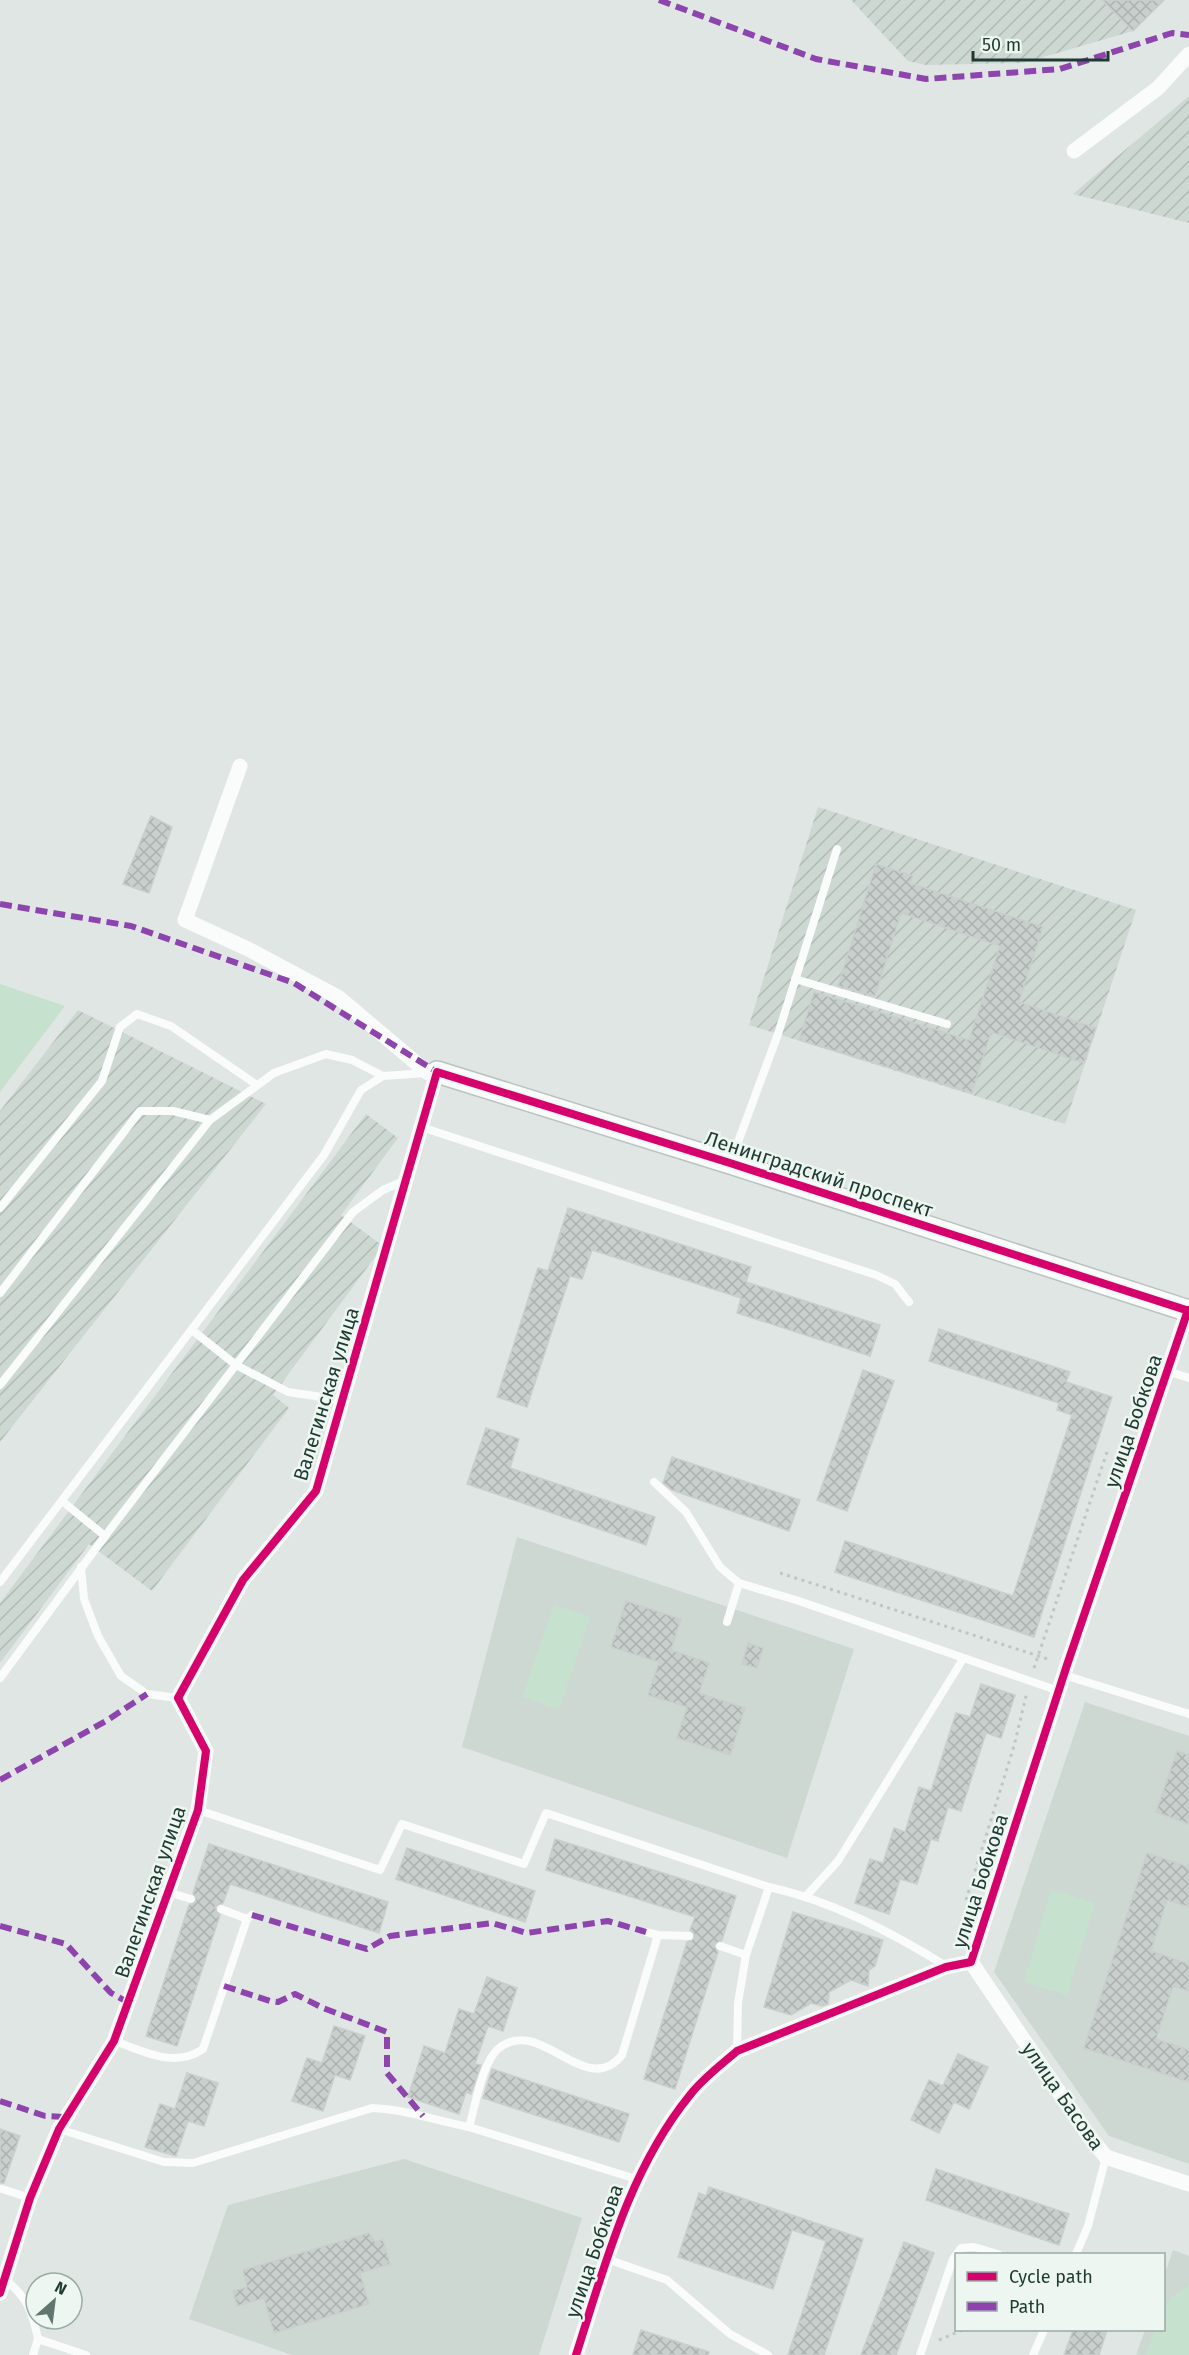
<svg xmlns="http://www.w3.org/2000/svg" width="1189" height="2355" viewBox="0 0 1189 2355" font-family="'Fira Sans',sans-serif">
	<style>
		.built { fill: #cdd8d3 }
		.industrial { fill: url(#industrial-furrows) }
		.grass { fill: #c7e1cf }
		.building { fill: url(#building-cross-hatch); stroke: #c9cfcc; stroke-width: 1.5 }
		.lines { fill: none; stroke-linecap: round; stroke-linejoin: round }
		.secondary-casing { stroke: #b9c3bf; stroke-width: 24 }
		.path { stroke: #bec7c5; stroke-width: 3; stroke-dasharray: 3 4.5; stroke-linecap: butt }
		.lane { stroke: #fafbfb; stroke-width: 8 }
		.street { stroke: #fafbfb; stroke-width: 15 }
		.secondary { stroke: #fafbfb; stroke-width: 21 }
		.quiet { stroke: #8e44ad; stroke-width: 6; stroke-dasharray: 12 6; stroke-linecap: butt }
		.cycleway-casing { stroke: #edf6f1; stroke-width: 11 }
		.cycleway { stroke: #d6006c; stroke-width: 8 }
		.labels { text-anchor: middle; stroke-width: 5; stroke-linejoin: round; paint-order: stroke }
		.street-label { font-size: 20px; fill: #1e3a32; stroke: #edf6f1 }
	</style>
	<defs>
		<pattern id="industrial-furrows" width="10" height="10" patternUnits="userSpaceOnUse" patternTransform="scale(1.5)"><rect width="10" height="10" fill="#cdd8d3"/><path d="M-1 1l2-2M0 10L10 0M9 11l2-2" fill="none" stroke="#b0bab6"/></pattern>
		<pattern id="building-cross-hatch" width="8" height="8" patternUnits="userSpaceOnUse" patternTransform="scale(1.5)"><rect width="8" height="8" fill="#c9cfcc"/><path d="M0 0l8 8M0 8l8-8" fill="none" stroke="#acb2b0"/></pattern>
	</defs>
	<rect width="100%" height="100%" fill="#e0e6e3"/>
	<g class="built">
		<polygon points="517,1537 854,1649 787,1858 462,1747"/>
		<polygon points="1085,1702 1189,1736 1189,2164 1109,2136 994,1972"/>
		<polygon points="404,2159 582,2218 539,2355 292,2355 189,2319 228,2205"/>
		<polygon points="1173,2250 1189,2256 1189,2355 1136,2355 1145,2330 1164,2330 1164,2276"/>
	</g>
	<g class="industrial">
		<polygon points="851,0 1164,0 1133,31 1023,63 926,65 908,61"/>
		<polygon points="1189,96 1189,223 1073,194"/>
		<polygon points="818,807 1136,910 1065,1124 749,1025"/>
		<polygon points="78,1010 266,1104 0,1442 0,1111"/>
		<polygon points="366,1114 398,1138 341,1215 383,1246 273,1395 289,1408 152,1591 89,1544 0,1663 0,1603"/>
	</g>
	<g class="grass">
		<polygon points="0,984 65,1006 0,1092"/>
		<polygon points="554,1605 590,1617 559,1710 522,1697"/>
		<polygon points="1051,1890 1095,1903 1067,1995 1024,1982"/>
		<path d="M1189,2285V2355H1146L1155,2330H1164C1164,2304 1167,2298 1189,2285Z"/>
	</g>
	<g class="building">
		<polygon points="1102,0 1164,0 1133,31"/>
		<polygon points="151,816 172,827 149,893 123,884"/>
		<polygon points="876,864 913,876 910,883 1043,927 1019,1002 1096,1028 1084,1063 991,1032 972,1093 799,1040 814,992 969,1040 1000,946 901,913 875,996 838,986"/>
		<polygon points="568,1208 751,1267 746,1282 880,1325 870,1356 737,1313 741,1298 592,1250 582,1279 570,1276 527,1407 497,1397 538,1268 548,1271"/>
		<polygon points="939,1329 1070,1372 1066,1382 1112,1397 1034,1637 835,1572 845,1541 1013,1596 1072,1415 1057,1410 1059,1403 929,1361"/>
		<polygon points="863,1370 894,1381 847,1511 817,1500"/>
		<polygon points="486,1428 519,1439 510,1468 655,1517 646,1545 467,1484"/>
		<polygon points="672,1457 800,1500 789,1531 672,1490 663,1483"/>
		<polygon points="626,1601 681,1619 671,1650 709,1663 699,1693 745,1708 730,1755 677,1738 687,1707 648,1695 659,1662 611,1647"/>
		<polygon points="748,1643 763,1648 757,1668 742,1664"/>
		<polygon points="981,1684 1015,1695 1001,1738 986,1733 961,1811 948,1807 938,1841 931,1839 917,1884 900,1879 889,1914 855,1903 870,1859 883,1863 894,1828 905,1832 919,1787 931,1791 956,1713 970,1717"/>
		<polygon points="1177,1751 1189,1755 1189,1824 1156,1812"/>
		<polygon points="555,1839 736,1896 722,1940 714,1945 718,1952 675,2089 644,2079 687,1942 694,1939 694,1934 690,1930 695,1917 546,1870"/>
		<polygon points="209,1844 388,1902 379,1933 230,1884 223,1903 215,1907 220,1915 177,2046 146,2036 189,1905 196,1901 193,1893"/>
		<polygon points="407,1848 535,1891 525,1922 396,1879"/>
		<polygon points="1147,1853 1189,1867 1189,1907 1167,1900 1151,1951 1189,1964 1189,1991 1173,1986 1156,2039 1189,2050 1189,2082 1084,2048"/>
		<polygon points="793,1912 883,1940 875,1966 869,1970 868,1986 851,1980 829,1992 828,2004 822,2006 811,2003 791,2015 764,2007"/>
		<polygon points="487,1977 517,1988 503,2031 488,2026 475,2064 481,2065 471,2094 466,2092 459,2114 408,2097 424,2046 445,2053 459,2009 474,2014"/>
		<polygon points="334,2026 365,2036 350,2080 335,2075 323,2111 292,2101 307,2058 322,2063"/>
		<polygon points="958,2054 988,2067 969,2109 954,2102 939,2133 911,2120 929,2080 943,2086"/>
		<polygon points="492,2069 629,2114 619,2142 483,2098"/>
		<polygon points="187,2073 218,2083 204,2126 188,2121 176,2156 145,2147 160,2104 175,2109"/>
		<polygon points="0,2129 20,2136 4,2183 0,2183"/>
		<polygon points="936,2169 1069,2214 1059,2245 926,2200"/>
		<polygon points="709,2187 863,2239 824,2355 788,2355 826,2241 792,2230 773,2289 678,2257 699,2193 706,2196"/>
		<polygon points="369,2233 375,2242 383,2240 390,2264 360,2273 369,2304 274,2333 264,2298 237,2306 233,2291 247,2287 243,2270"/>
		<polygon points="904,2242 934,2253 896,2355 861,2355"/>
		<polygon points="641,2330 709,2352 708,2355 633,2355"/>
		<polygon points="1073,2330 1107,2330 1099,2355 1064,2355"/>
	</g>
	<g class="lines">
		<g class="secondary-casing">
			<polyline id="secondary" points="437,1072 730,1163 1189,1311"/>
		</g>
		<g class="path">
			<polyline points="780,1573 1051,1660"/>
			<polyline points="1034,1668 1107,1452"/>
			<polyline points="966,1900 1014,1746 1027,1692"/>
			<polyline points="939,2340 962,2330"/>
		</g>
		<g class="lane">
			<polyline points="795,979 947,1024"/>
			<polyline points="421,1127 876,1275 895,1284 909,1302"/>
			<polyline points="731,1161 778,1034 837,849"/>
			<polyline points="0,1208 102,1081 120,1027 137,1014 171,1026 257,1085"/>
			<polyline points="0,1293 140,1111 173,1111 210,1120"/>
			<polyline points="192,1330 236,1365 288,1392 342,1400"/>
			<polyline points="1167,1371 1189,1378"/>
			<polyline points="0,1385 210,1120 274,1073 326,1054 352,1060 383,1076"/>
			<polyline points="654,1482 686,1512 720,1567 739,1583 799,1601 1059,1691"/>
			<polyline points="62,1501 105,1536"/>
			<polyline points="81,1567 84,1599 98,1636 121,1676 147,1694 178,1698"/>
			<polyline points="0,1582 324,1155 361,1090 383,1076 427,1073"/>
			<polyline points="727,1622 739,1583"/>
			<polyline points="1064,1675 1189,1714"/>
			<polyline points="0,1678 105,1536 353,1212 383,1190 406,1180"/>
			<path d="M198,1810L380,1870L402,1824L524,1864L546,1813L769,1887C832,1901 891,1932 946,1966"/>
			<polyline points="168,1892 191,1899"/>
			<polyline points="807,1895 838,1861 963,1659"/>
			<polyline points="221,1909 247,1919"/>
			<polyline points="646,1932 658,1935 689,1936"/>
			<polyline points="720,1946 746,1955"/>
			<path d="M114,2041C145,2051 174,2069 203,2049L247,1919L252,1915"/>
			<polyline points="737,2051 738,2003 746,1955 769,1887"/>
			<path d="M469,2127C475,2107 482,2063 498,2049C540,2013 585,2101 622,2055L658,1935"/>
			<path d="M59,2129L164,2162L193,2163L372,2108C405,2109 436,2121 469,2127L636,2179"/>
			<polyline points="2,2189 30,2198"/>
			<polyline points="1076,2254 1088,2226 1106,2157"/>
			<polyline points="607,2259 667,2280 730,2334 768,2355"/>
			<path d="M5,2279C28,2299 32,2310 38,2339"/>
			<polyline points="33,2355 38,2339 86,2355"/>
			<polyline points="920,2355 953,2259 961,2248 974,2247 998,2254"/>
			<polyline points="1033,2355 1044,2330"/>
		</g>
		<g class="street">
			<polyline points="1074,151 1158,88 1189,54"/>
			<polyline points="240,766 185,920 248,949 338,997 428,1073"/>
			<polyline points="971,1962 1088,2135 1106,2157 1189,2184"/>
			<polyline points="0,2293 30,2198 59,2129 114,2041 198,1810 206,1751 178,1698 243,1580 316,1491 437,1072"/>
			<path d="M576,2355C605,2265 629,2170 690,2095C703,2078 721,2065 737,2051L946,1967L971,1962L1067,1665L1188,1310"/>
		</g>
		<use href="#secondary" class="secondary"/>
		<g class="quiet">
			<polyline points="659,0 816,59 926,79 1060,69 1172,33 1189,35"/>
			<polyline points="0,904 131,926 294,983 437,1072"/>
			<polyline points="0,1780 106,1721 147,1694"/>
			<polyline points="252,1915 367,1949 390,1936 492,1923 527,1933 608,1921 646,1932"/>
			<polyline points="0,1926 66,1944 111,1993 129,2003"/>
			<polyline points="224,1986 270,2001 278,2002 295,1994 323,2008 387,2032 387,2073 423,2116"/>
			<polyline points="0,2101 45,2116 65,2117"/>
		</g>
		<g class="cycleway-casing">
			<g id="cycleway">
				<polyline points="0,2293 30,2198 59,2129 114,2041 198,1810 206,1751 178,1698 243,1580 316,1491 437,1072 730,1163 1189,1311"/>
				<path d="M576,2355C605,2265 629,2170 690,2095C703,2078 721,2065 737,2051L946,1967L971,1962L1067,1665L1188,1310"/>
			</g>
		</g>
		<use href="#cycleway" class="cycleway"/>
	</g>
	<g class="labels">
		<g class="street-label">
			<text transform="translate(819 1174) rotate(18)" y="7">Ленинградский проспект</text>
			<text transform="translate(326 1394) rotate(-73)" y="7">Валегинская улица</text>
			<text transform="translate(1133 1421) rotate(-71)" y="7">улица Бобкова</text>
			<text transform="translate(980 1881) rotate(-72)" y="7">улица Бобкова</text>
			<text transform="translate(150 1892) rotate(-71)" y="7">Валегинская улица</text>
			<text transform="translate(1063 2096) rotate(55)" y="7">улица Басова</text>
			<text transform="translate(594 2251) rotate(-71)" y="7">улица Бобкова</text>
		</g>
	</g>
	<rect x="955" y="2253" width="210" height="78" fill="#edf6f1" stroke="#9aaba5" stroke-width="1.5"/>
	<rect x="967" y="2272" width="30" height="9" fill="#d6006c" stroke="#9aaba5" stroke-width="1.5"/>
	<text x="1009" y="2283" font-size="18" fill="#1e3a32">Cycle path</text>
	<rect x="967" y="2302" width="30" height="9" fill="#8e44ad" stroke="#9aaba5" stroke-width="1.5"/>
	<text x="1009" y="2313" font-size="18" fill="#1e3a32">Path</text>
	<g transform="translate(54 2301) rotate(28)"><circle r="28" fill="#edf6f1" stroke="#9aaba5" stroke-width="1.5"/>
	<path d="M0-4.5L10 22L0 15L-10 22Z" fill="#627670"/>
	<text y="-9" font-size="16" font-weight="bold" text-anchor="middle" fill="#1e3a32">N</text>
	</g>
	<path d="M973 51v9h135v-9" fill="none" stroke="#1e3a32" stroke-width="3"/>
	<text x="982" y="51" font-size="18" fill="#1e3a32" stroke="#edf6f1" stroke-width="4.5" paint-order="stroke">50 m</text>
</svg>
